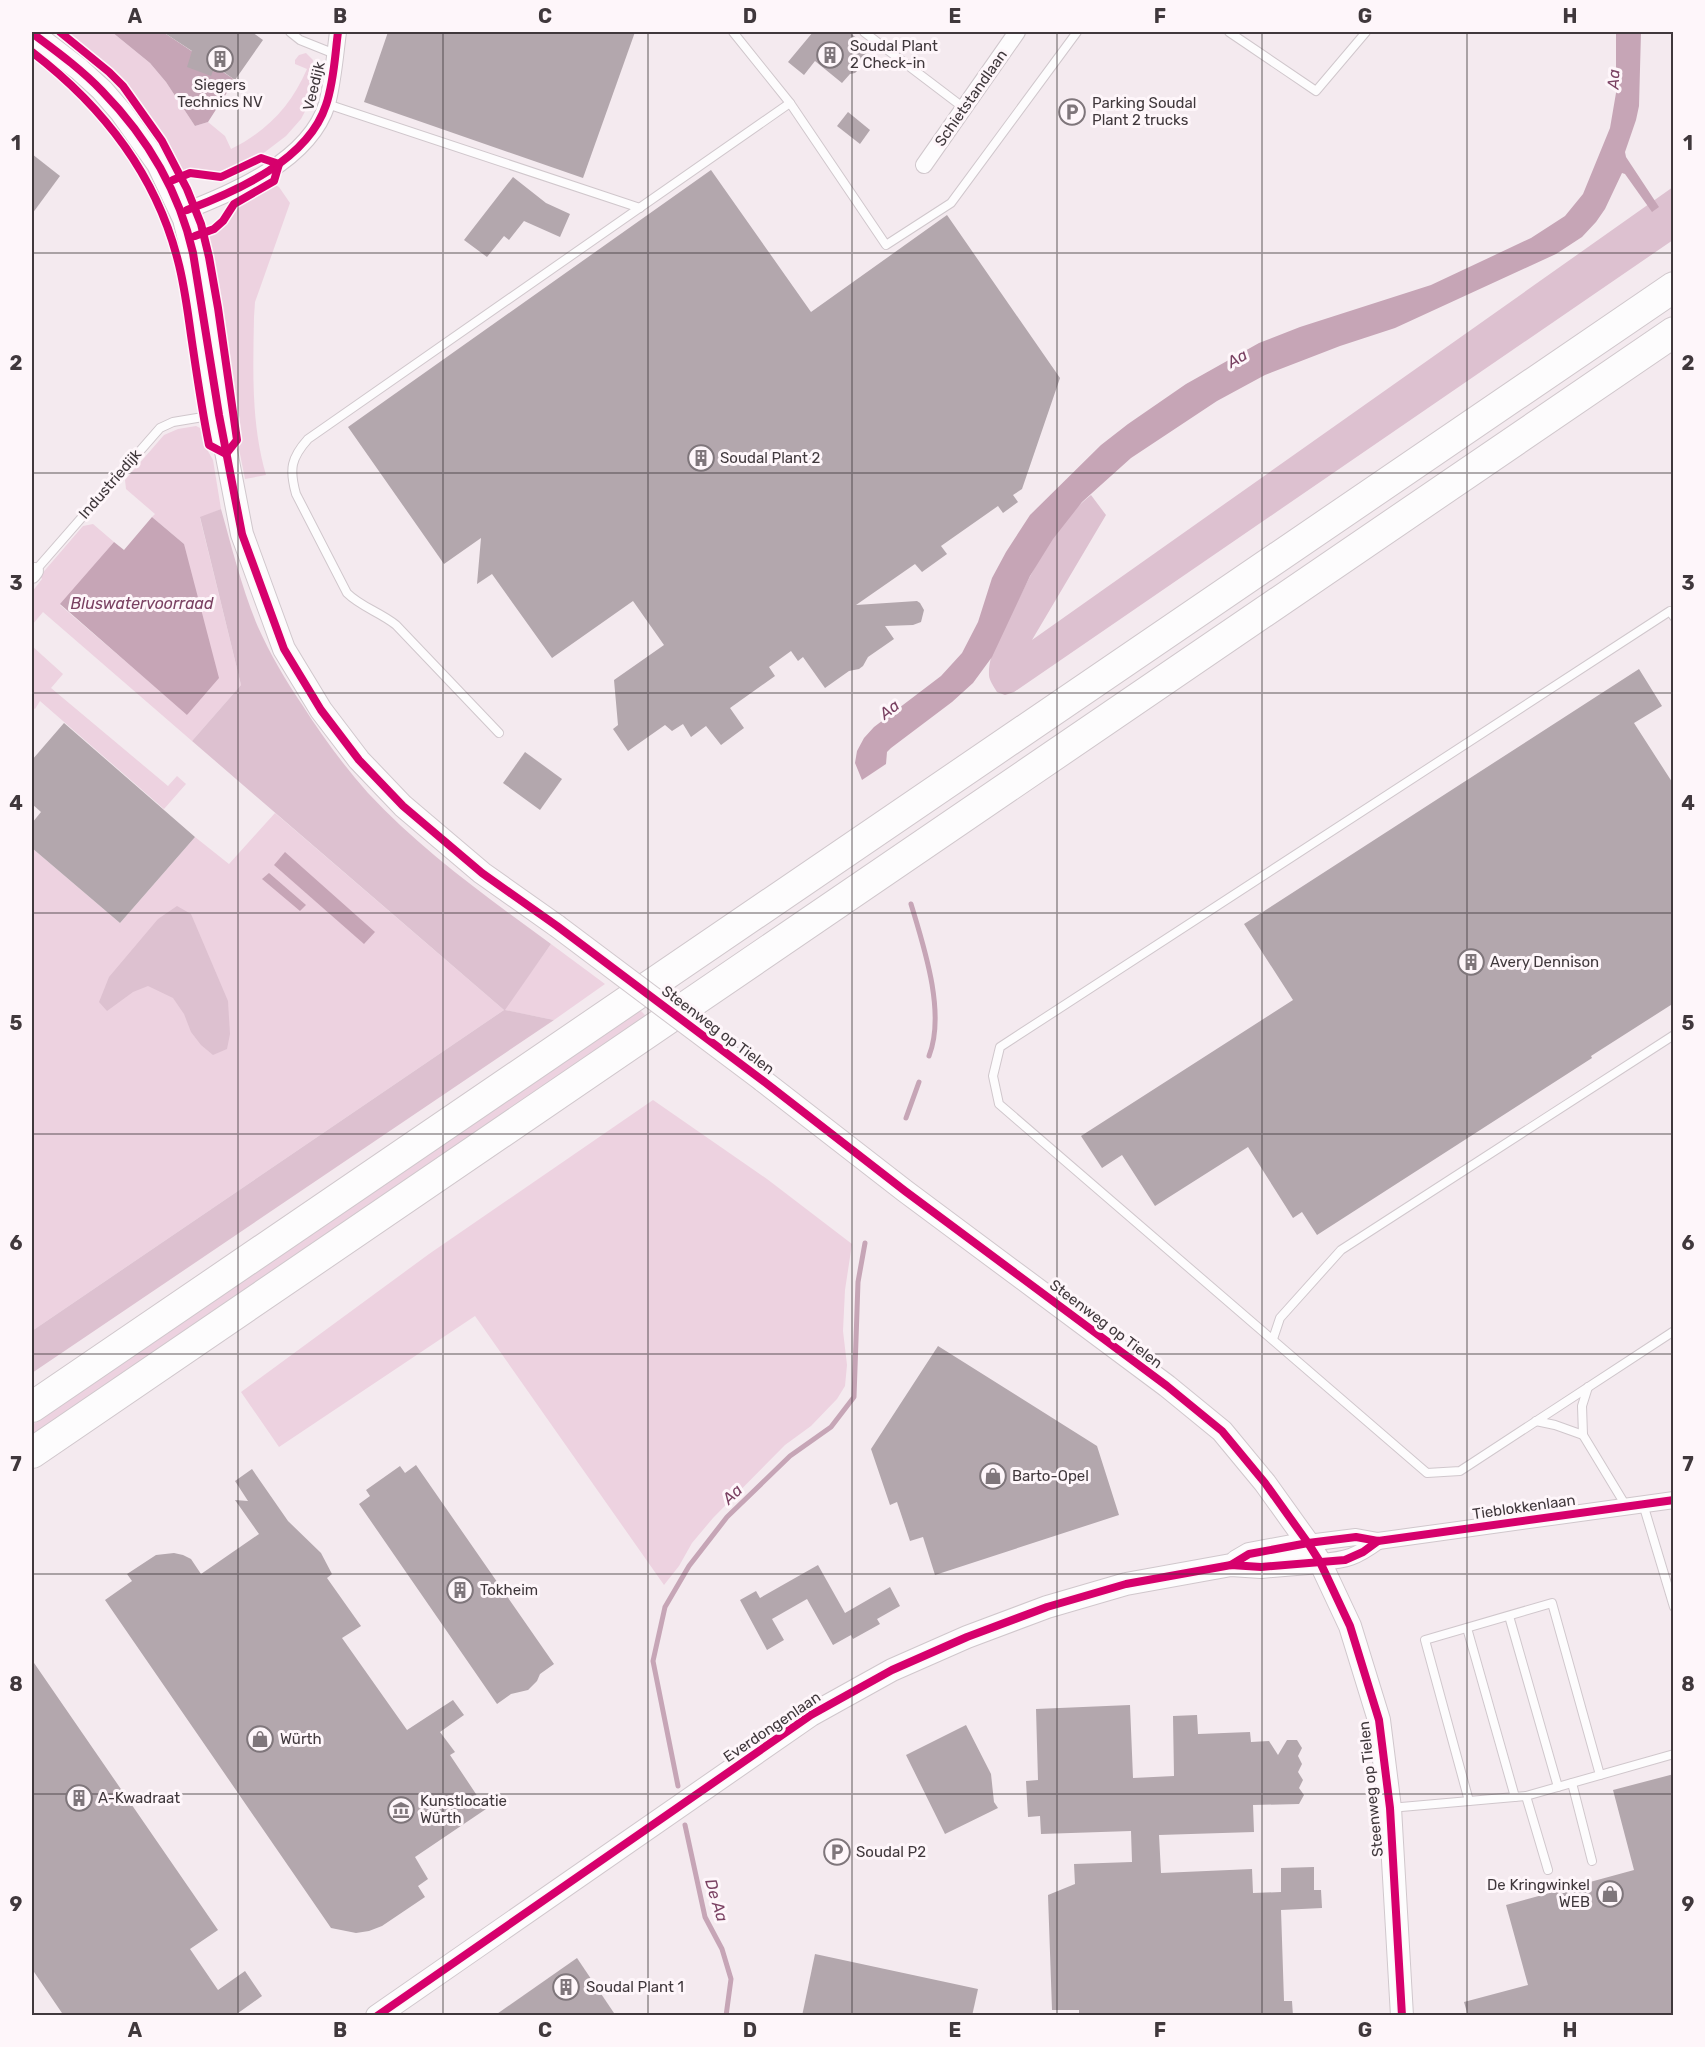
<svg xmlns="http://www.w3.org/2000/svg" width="1705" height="2047" viewBox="0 0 1705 2047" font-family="Rubik,sans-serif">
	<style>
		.green { fill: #edd2e0 }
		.forest { fill: #ddc1d0 }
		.water { fill: #c6a5b6 }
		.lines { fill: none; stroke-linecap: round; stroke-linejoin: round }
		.stream { stroke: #c6a5b6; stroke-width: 5 }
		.building { fill: #b3a7ad }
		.lane-casing { stroke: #d0c7cc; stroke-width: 10 }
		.street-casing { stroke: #d0c7cc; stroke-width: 18 }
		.secondary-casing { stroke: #d0c7cc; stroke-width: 24 }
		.highway-casing { stroke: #d0c7cc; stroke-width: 32 }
		.lane { stroke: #fdfcfd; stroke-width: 8 }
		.street { stroke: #fdfcfd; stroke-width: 16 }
		.secondary { stroke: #fdfcfd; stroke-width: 22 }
		.highway { stroke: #fdfcfd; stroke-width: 30 }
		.secondary-bridge-casing { stroke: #d0c7cc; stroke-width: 24; stroke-linecap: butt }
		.secondary-bridge { stroke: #fdfcfd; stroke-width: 22 }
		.cycleway-casing { stroke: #fef6fa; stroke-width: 11 }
		.cycleway { stroke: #d6006c; stroke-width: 8 }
		.grid { fill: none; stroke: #40383c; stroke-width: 1.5; stroke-opacity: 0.55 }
		.labels { text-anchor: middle; stroke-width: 6; stroke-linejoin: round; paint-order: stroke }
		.poi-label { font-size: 15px; fill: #40383c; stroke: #fef6fa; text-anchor: start }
		.street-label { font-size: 15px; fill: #40383c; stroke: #fef6fa }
		.water-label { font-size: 16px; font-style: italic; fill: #7a4162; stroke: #fef6fa }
		.neatline { fill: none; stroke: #40383c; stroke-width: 2 }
		.grid-label { font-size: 20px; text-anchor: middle; font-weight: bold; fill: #40383c }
	</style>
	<rect width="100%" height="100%" fill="#f4eaef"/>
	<g class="green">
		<path d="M65,32H89L93,34L95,32H112L150,63L166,82L195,126L208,122L225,136L231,149C267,131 291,106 307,69L295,64V60L299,55L306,53L313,60L312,75L317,79L312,98L301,119L286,136L265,152L219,174L198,170H181C163,135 144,102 115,74C99,59 81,46 65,32Z"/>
		<path d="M275,185L279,187L290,203L260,288L255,302L254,317C253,371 251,423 266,475L245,479L239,449L240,438L222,306L208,236L220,229L237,206Z"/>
		<polygon points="196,426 202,429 205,446 213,460 221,509 200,518 241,685 192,741 43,612 32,625 32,592 42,579 40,576 83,526 93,524 114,542 60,605 188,715 184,544 152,517 155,514 126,489 125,480 164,435 178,429"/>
		<polygon points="32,646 63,674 51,688 168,786 177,776 186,784 164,809 40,701 35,709 32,707"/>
		<polygon points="275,813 504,1010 551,944 605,984 554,1020 504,1010 32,1331 32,848 120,923 195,837 229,864"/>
		<polygon points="640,1010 646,1016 32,1436 32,1425"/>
		<polygon points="653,1100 767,1179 852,1244 845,1290 843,1331 847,1365 845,1386 837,1399 811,1426 785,1445 713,1518 692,1543 679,1566 664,1585 475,1316 279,1447 241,1392 429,1254"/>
	</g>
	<g class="forest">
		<path d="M1673,187V240L1014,692L1005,695L997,692C994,687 989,680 989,675C988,654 1002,632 1011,614C1032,573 1053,525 1091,495L1106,515L1032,640Z"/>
		<path d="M221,509C232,548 242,589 258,627C270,654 286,681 303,706C322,736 344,766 368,793C422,851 487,897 551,944L505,1010L554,1020L32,1373V1331L504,1010L192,741L241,685L200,517Z"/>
		<polygon points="177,906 191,914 228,1001 230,1034 227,1049 213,1055 201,1045 191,1032 184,1014 173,998 148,986 133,992 107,1011 99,1002 109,977 158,919"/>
	</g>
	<g class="water">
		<polygon points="112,32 163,32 235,80 208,122 195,126 166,82 150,63"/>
		<polygon points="1616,32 1641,32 1639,106 1636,120 1625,152 1626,157 1659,207 1652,212 1625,174 1622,173 1605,209 1596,222 1582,237 1556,254 1395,328 1340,346 1265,375 1217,401 1131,458 1082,502 1053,539 1030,576 992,657 973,683 952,702 891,748 887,752 886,764 862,780 855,763 857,751 864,738 874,727 941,676 962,653 978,622 992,578 1006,552 1030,515 1101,445 1128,424 1186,384 1259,343 1300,327 1431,285 1531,238 1565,216 1583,194 1610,128 1616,93"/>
		<polygon points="152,517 184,544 219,678 187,715 60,604 114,542 124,550"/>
		<polygon points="285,852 375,932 364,944 274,865"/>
		<polygon points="269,873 306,905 300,911 262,879"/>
	</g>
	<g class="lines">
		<g class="stream">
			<path d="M911,904C924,947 946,1013 929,1056"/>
			<polyline points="906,1118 919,1082"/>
			<polyline points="678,1786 653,1661 665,1607 689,1566 727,1517 790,1456 831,1427 854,1397 858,1282 865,1243"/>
			<polyline points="685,1825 705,1917 722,1949 731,1979 726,2016"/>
		</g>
	</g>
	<g class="building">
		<polygon points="163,32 252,32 263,40 235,80 215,66 211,76 187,67 192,51"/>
		<polygon points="388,32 635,32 583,178 364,102"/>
		<polygon points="813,32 849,32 870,49 859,62 860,68 855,73 850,74 842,83 815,61 804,75 788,62"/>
		<polygon points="848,112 870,130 860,144 837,126"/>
		<polygon points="32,154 60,176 32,214"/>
		<polygon points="711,170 811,312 947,215 1060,378 1022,489 1013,495 1018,502 1003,513 998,506 941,546 947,554 922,572 915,564 856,605 917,601 920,603 924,610 921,622 913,625 885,626 894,639 868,657 863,666 859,669 849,671 825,688 803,657 798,661 791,651 769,667 775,676 730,708 744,728 721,745 706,726 691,737 683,724 672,731 665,725 628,751 613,729 618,725 614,680 664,645 633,601 552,658 492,574 477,584 481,538 444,564 348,427"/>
		<polygon points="513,177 546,203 570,214 560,237 524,221 509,240 504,236 487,257 464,240"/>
		<polygon points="1639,669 1662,706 1634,723 1674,785 1674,1003 1591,1056 1592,1058 1317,1235 1302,1212 1293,1218 1248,1147 1155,1206 1122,1155 1102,1168 1081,1136 1293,1000 1244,924"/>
		<polygon points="64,723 195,837 120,923 32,848 32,823 41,812 32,804 32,760"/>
		<polygon points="525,752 562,779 540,810 503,783"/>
		<polygon points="938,1346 1097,1446 1119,1515 935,1575 923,1537 910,1541 897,1502 890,1505 871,1449"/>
		<polygon points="416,1465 554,1664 540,1674 537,1681 528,1690 511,1694 497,1704 359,1504 370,1496 366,1490 400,1466 405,1473"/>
		<polygon points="252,1469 288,1521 321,1553 332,1574 327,1578 361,1626 342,1638 407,1730 453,1700 464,1715 440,1732 455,1752 450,1755 486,1809 415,1857 428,1879 418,1886 425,1897 382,1926 369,1931 356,1933 331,1928 105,1600 132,1581 127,1574 156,1555 174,1553 183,1555 191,1559 201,1574 259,1534 235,1500 248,1501 235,1481"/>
		<polygon points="818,1565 845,1613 890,1587 900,1606 877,1619 880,1624 853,1639 851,1635 833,1645 807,1599 772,1619 784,1640 767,1650 740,1600 756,1591 760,1598"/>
		<polygon points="32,1660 218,1930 190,1949 218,1990 245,1971 262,1996 234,2016 64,2016 32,1969"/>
		<polygon points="1130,1705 1133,1778 1174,1776 1173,1716 1197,1715 1198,1734 1250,1732 1251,1742 1269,1741 1278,1755 1287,1740 1297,1740 1302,1748 1298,1756 1302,1764 1298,1772 1303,1780 1299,1788 1304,1795 1299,1804 1253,1805 1254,1832 1159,1835 1161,1873 1252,1869 1253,1893 1281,1892 1281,1868 1314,1867 1314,1890 1321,1890 1322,1908 1281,1910 1284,2001 1292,2001 1293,2016 1079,2016 1079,2010 1052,2010 1048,1895 1075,1884 1074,1864 1132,1862 1131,1831 1041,1834 1040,1816 1028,1817 1026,1781 1038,1780 1036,1709"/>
		<polygon points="966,1725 991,1774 994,1802 998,1808 945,1834 906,1755"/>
		<polygon points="1674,1774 1674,2016 1468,2016 1464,2002 1528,1985 1506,1905 1634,1870 1613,1790"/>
		<polygon points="815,1954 978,1989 972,2016 802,2016"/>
		<polygon points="577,1958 616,2016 494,2016"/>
	</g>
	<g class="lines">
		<g class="lane-casing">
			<g id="lane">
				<polyline points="290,32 300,40 335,54"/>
				<polyline points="733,32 790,103"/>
				<polyline points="864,32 964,108"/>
				<polyline points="1229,32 1316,91 1366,32"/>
				<polyline points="327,104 640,208"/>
				<polyline points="35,571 160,428 173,422 203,417"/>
				<polyline points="1674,617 1670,611 1000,1047 993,1076 999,1104 1427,1473 1460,1471 1674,1331"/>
				<path d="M499,733L396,625C380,612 361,607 347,593L296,494C289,469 291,458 308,439L790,103L886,245L951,203L1077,32"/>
				<polyline points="1273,1339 1280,1318 1341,1250 1674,1035"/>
				<polyline points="1588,1387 1582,1406 1583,1435 1626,1506"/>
				<polyline points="1536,1421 1555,1425 1583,1435"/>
				<polyline points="1643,1504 1674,1607"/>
				<polyline points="1509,1616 1558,1787"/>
				<polyline points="1467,1628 1515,1797"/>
				<polyline points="1572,1783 1592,1861"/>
				<polyline points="1526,1796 1548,1870"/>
				<polyline points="1469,1801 1425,1640 1552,1603 1600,1775"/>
				<polyline points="1390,1808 1526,1796 1674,1754"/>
			</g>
		</g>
		<g class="street-casing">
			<g id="street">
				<polyline points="924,165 1017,32"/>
				<path d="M181,213C233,192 309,162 327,104C333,81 335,55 338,32"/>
				<polyline points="32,575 35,571"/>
				<polyline points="1308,1543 1356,1537 1378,1541 1674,1500"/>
				<path d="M1320,1562C1347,1560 1356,1557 1378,1541"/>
			</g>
		</g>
		<g class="secondary-casing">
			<g id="secondary">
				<polyline points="32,33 79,69 102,90 121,112 158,164 184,219 196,268 219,415 242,534 284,649 321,710 359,760 403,806 482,873 557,926"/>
				<polyline points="762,1080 905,1191 1167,1386 1222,1431 1265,1483 1308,1543 1320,1562 1350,1626 1379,1720 1390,1808 1402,2016"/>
				<polyline points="1237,1561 1249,1554 1308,1543"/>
				<polyline points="377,2016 811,1715 892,1670 967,1637 1047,1607 1126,1584 1231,1565 1261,1567 1320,1562"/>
			</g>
		</g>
		<g class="highway-casing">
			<g id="highway">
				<polyline points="32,1407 1674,287"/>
				<polyline points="32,1453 1674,332"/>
			</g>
		</g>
		<use href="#lane" class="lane"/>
		<use href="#street" class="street"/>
		<use href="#secondary" class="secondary"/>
		<use href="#highway" class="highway"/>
		<g class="secondary-bridge-casing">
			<polyline id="secondary-bridge" points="557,926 762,1080"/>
		</g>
		<use href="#secondary-bridge" class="secondary-bridge"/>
		<g class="cycleway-casing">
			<g id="cycleway">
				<polyline points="60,32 109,72 123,86 162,141 187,189 201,224 209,257 218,308 237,440 226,454"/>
				<path d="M32,33C56,51 81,69 102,91C146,136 179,191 193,253L219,415L242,534L284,649L321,710L359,760L403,806L482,873L557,926L762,1080L905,1191L1167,1386L1222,1431L1265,1483L1308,1543L1320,1562L1350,1626L1379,1720L1390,1808L1402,2016"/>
				<path d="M32,52C101,105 156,174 178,261C185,287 188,315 192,342C197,376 202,411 209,445L226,454"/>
				<polyline points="173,180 190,173 221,177 261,158 279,164"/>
				<path d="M187,210C237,191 308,160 326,105C334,82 335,55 338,32"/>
				<polyline points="195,236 214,229 223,221 234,204 274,181 279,164"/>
				<polyline points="1231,1565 1249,1554 1308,1543 1356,1537 1378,1541 1674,1500"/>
				<polyline points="377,2016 811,1715 892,1670 967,1637 1047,1607 1126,1584 1231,1565 1261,1567 1345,1560 1363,1552 1378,1541"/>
			</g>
		</g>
		<use href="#cycleway" class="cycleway"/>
	</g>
	<path class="grid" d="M238,32V2016M443,32V2016M648,32V2016M852,32V2016M1057,32V2016M1262,32V2016M1467,32V2016M32,253H1674M32,473H1674M32,693H1674M32,913H1674M32,1134H1674M32,1354H1674M32,1574H1674M32,1794H1674"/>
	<defs>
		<g id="building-ring" transform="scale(1.35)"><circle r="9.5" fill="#fef6fa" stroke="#7f767b" stroke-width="1.5"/><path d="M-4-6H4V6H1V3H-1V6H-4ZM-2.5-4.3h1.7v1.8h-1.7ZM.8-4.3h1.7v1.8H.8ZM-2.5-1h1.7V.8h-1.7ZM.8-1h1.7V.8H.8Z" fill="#7f767b"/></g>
		<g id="parking-ring" transform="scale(1.35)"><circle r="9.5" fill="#fef6fa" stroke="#7f767b" stroke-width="1.5"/><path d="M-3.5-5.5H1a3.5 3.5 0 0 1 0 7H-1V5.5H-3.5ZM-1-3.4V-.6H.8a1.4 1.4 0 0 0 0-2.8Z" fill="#7f767b"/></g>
		<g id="shop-ring" transform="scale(1.35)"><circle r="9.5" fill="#fef6fa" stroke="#7f767b" stroke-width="1.5"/><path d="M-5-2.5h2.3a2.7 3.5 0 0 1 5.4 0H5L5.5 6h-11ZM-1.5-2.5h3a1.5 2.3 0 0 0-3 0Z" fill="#7f767b"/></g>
		<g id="museum-ring" transform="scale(1.35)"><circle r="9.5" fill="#fef6fa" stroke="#7f767b" stroke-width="1.5"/><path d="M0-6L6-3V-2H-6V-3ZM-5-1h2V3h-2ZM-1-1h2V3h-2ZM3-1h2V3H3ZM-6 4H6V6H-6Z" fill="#7f767b"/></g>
	</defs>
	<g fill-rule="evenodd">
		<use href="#building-ring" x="830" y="55"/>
		<use href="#building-ring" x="220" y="59"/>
		<use href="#parking-ring" x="1072" y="112"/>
		<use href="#building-ring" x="701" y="458"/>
		<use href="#building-ring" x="1471" y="962"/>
		<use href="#shop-ring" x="993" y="1476"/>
		<use href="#building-ring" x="460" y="1590"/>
		<use href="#shop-ring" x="260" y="1739"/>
		<use href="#building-ring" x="79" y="1798"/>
		<use href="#museum-ring" x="401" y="1810"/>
		<use href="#parking-ring" x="837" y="1852"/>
		<use href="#shop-ring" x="1610" y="1894"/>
		<use href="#building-ring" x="566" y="1987"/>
	</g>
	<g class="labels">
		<g class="poi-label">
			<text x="850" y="51">Soudal Plant<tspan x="850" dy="17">2 Check-in</tspan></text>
			<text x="220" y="90" text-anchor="middle">Siegers<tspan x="220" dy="17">Technics NV</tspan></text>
			<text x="1092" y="108">Parking Soudal<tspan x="1092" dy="17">Plant 2 trucks</tspan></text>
			<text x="720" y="463">Soudal Plant 2</text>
			<text x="1490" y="967">Avery Dennison</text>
			<text x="1012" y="1481">Barto-Opel</text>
			<text x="480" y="1595">Tokheim</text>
			<text x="280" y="1744">Würth</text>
			<text x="98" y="1803">A-Kwadraat</text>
			<text x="420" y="1806">Kunstlocatie<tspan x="420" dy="17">Würth</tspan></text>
			<text x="856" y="1857">Soudal P2</text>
			<text x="1590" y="1890" text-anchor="end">De Kringwinkel<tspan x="1590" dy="17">WEB</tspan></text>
			<text x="586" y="1992">Soudal Plant 1</text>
		</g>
		<g class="street-label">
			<text transform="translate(314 86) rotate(-76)" y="5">Veedijk</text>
			<text transform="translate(971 98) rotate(-55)" y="5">Schietstandlaan</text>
			<text transform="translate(110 484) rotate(-49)" y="5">Industriedijk</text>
			<text transform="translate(718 1030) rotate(37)" y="5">Steenweg op Tielen</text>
			<text transform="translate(1106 1324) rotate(37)" y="5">Steenweg op Tielen</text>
			<text transform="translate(1524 1507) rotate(-8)" y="5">Tieblokkenlaan</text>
			<text transform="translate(772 1727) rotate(-34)" y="5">Everdongenlaan</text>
			<text transform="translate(1371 1789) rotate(-96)" y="5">Steenweg op Tielen</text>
		</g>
		<g class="water-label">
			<text transform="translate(1613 79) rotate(-87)" y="6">Aa</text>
			<text transform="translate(1237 358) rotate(-30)" y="6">Aa</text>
			<text x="142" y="609">Bluswatervoorraad</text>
			<text transform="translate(889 709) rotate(-38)" y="6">Aa</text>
			<text transform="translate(732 1494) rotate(-45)" y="6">Aa</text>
			<text transform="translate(717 1900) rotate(73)" y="6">De Aa</text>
		</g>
	</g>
	<rect width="1705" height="2047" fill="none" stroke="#fef6fa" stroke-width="66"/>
	<rect x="33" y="33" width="1639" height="1981" class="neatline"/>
	<g class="grid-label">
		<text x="135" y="23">A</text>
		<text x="340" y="23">B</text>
		<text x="545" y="23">C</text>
		<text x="750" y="23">D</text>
		<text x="955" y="23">E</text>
		<text x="1160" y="23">F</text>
		<text x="1365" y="23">G</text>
		<text x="1570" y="23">H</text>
		<text x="16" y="150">1</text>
		<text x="1688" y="150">1</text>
		<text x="16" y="370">2</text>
		<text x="1688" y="370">2</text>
		<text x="16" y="590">3</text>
		<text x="1688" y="590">3</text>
		<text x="16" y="810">4</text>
		<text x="1688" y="810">4</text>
		<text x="16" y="1030">5</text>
		<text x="1688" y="1030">5</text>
		<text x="16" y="1250">6</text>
		<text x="1688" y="1250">6</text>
		<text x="16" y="1471">7</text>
		<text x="1688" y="1471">7</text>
		<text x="16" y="1691">8</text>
		<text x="1688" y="1691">8</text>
		<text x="16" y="1911">9</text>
		<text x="1688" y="1911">9</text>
		<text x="135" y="2037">A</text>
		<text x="340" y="2037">B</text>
		<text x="545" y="2037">C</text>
		<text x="750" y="2037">D</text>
		<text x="955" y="2037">E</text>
		<text x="1160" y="2037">F</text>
		<text x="1365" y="2037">G</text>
		<text x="1570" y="2037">H</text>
	</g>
</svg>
